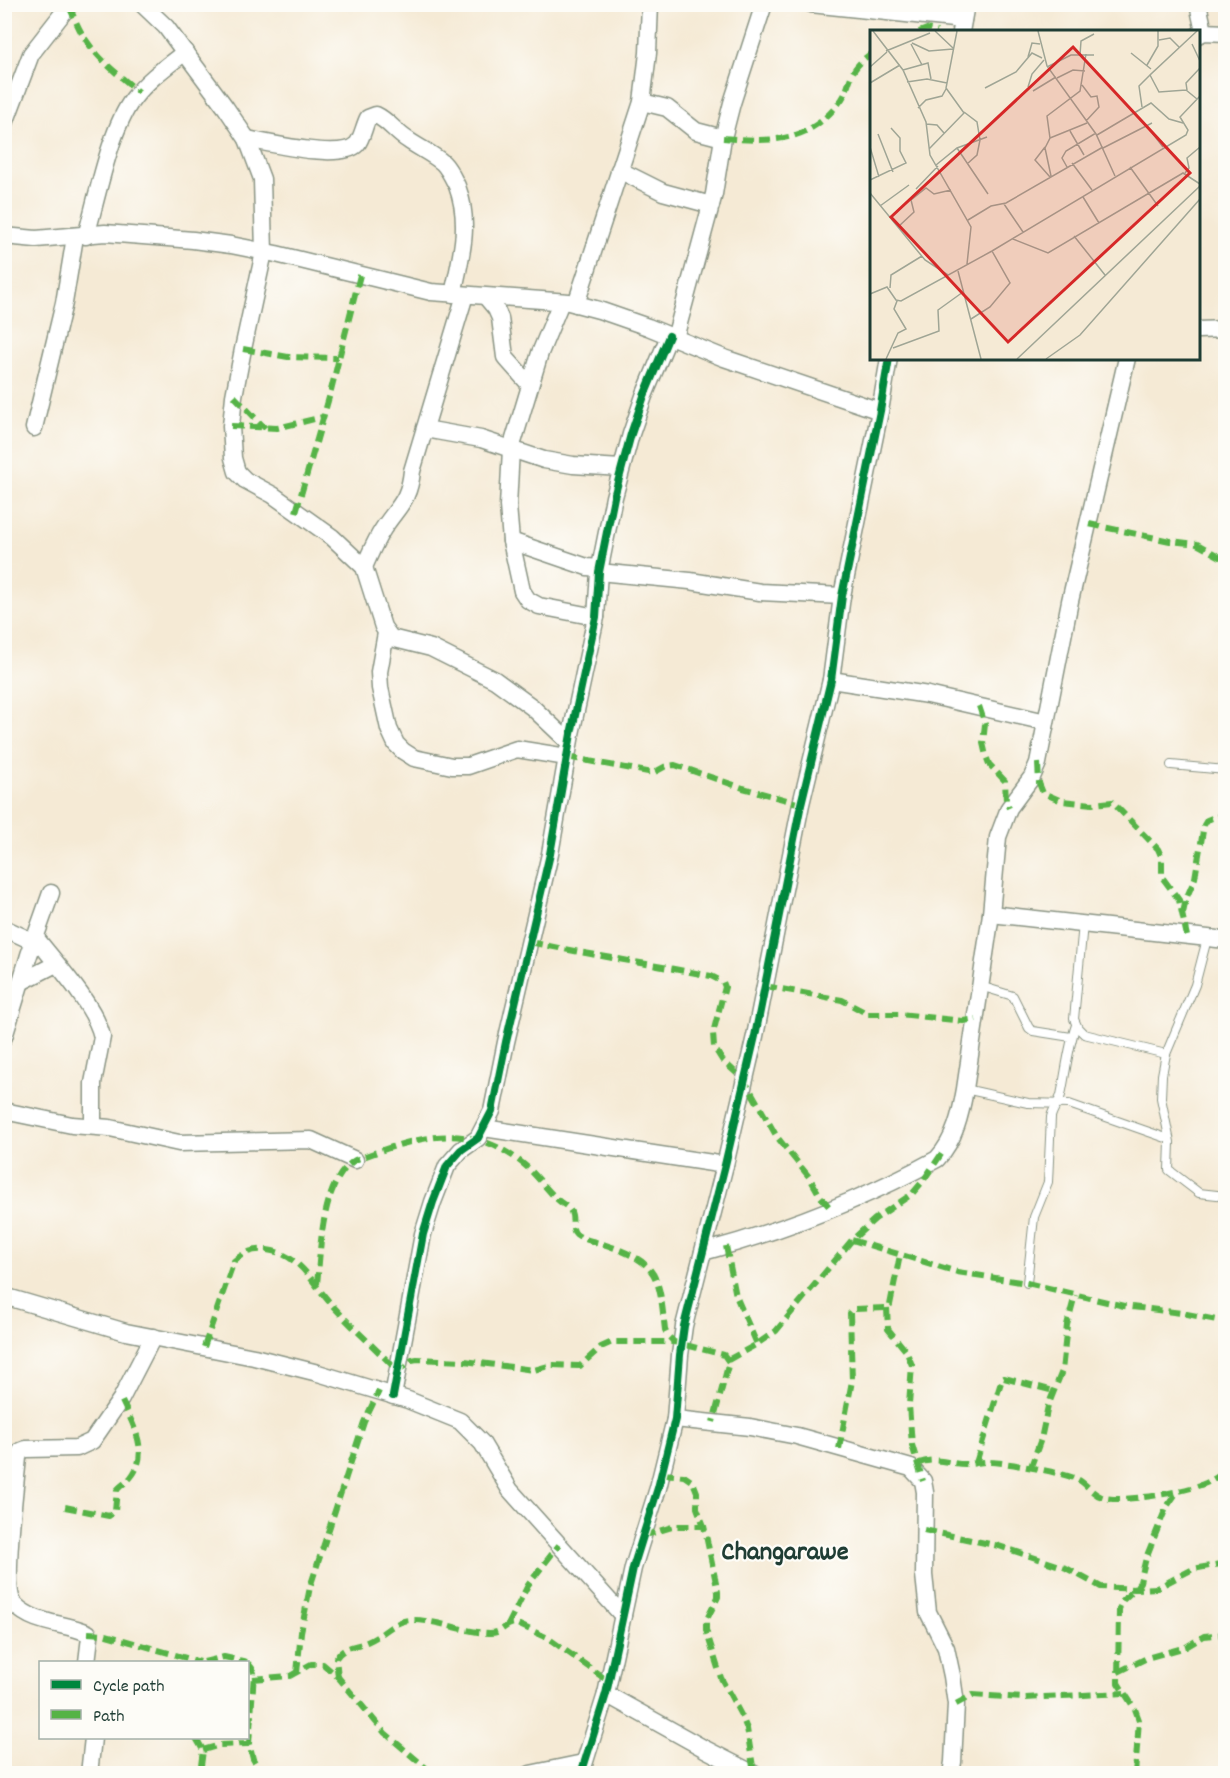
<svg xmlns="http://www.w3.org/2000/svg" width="1230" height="1778" viewBox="0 0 1230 1778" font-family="Dekko,sans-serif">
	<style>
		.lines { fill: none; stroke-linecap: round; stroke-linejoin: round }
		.service-casing { stroke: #8a9484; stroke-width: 10 }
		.minor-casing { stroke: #8a9484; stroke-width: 19 }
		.service { stroke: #fff; stroke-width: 8 }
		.minor { stroke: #fff; stroke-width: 16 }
		.quiet { stroke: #55b346; stroke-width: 6; stroke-dasharray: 12 6; stroke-linecap: butt }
		.cycleway-casing { stroke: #fdfcf7; stroke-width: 11 }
		.cycleway { stroke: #00873e; stroke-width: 8 }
		.labels { text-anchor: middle; stroke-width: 4.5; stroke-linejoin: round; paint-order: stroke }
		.quarter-label { font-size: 27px; font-weight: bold; fill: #1f3d34; stroke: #fdfcf7 }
		.inset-road { fill: none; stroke: #9fa595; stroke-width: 1.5 }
		.view { fill: #d62828; fill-opacity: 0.15; stroke: #d62828; stroke-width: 3 }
		.inset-edge { fill: none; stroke: #1f3d34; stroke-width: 3 }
	</style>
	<rect width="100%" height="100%" fill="#fdfcf7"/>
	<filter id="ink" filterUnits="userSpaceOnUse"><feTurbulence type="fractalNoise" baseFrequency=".0167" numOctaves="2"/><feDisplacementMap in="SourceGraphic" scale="12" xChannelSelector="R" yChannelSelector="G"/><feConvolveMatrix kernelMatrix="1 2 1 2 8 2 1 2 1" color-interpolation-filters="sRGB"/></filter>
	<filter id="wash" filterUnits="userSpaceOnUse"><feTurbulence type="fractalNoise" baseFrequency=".008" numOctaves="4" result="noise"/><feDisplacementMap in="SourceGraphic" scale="24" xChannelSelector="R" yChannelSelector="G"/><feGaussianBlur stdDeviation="1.35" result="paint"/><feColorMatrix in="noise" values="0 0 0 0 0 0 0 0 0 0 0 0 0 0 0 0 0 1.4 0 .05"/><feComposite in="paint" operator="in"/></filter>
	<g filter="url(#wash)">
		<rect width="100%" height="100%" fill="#f5ead5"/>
	</g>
	<g filter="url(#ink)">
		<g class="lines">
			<g class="service-casing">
				<g id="service">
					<polyline points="1171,765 1226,770"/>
					<polyline points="1083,924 1074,1019 1078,1028 1084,1034 1166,1054"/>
					<polyline points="1207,939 1195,985 1166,1054 1162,1075 1161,1098 1170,1142 1169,1170 1199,1193 1226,1196"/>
					<polyline points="980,986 1013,996 1029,1028 1033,1031 1071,1037"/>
					<polyline points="965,1089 1028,1103 1069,1104 1169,1139"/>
					<path d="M1027,1283L1034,1217L1048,1182L1051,1117C1053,1108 1059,1103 1061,1095C1066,1072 1068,1048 1076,1025"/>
				</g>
			</g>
			<g class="minor-casing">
				<g id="minor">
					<polyline points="142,4 166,27 226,108 247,139 262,179 264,252 243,349 234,396 231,426 233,458 237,472 245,480 273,495 332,537 364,567 383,627 391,638 431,648 495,680 532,707 569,742"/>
					<polyline points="811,4 963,20"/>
					<polyline points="1198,4 1204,32"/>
					<polyline points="961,32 966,4"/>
					<polyline points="1198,35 1204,32 1226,33"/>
					<polyline points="642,102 667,108 696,131 723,138"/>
					<polyline points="4,126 31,54 70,4"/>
					<path d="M247,139C269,143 341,161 357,144C362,138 364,126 368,118L376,115C389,121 396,133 408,140C419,148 433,154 443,163C449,169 453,178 457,186C471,223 461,257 453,294"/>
					<polyline points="619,170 663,192 711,205"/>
					<polyline points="4,236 36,239 105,233 193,240 231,245 276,254 431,292 569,302 599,310 648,327 724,358 880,411"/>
					<path d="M86,236C97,198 110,129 133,99C147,80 167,66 185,52"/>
					<polyline points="486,297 496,309 500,318 505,357 530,385"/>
					<polyline points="561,302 540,353 511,449 508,506 511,541 522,591 528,600 539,606 596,617"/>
					<polyline points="576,304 642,102 648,53 650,4"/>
					<polyline points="1198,330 1226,329"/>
					<polyline points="675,338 714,194 723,138 732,103 764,4"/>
					<polyline points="34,428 64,303 75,237"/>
					<polyline points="425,429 481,439 544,460 573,465 621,468"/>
					<polyline points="511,541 587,567 600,568"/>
					<path d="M364,567C370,554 375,541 383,529C398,506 409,501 412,471L465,295"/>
					<polyline points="599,572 690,581 760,592 842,596"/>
					<polyline points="386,633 379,672 380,688 389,729 396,744 403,751 414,758 452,766 468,766 517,749 567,757"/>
					<polyline points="831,680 928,695 1046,722"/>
					<polyline points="991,914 1226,940"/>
					<polyline points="4,928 34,942"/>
					<path d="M35,937C55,962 96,1007 102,1037L93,1083V1126"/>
					<polyline points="21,982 56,964"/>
					<polyline points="4,1037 29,955 51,893"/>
					<polyline points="4,1111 72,1125 110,1128 179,1143 311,1140 355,1160"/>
					<polyline points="484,1128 725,1165"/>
					<path d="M703,1252C785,1230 862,1200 937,1159C955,1140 961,1113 965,1089L991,914L998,837L1009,808L1032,777L1038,763L1070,601L1127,358"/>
					<polyline points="4,1296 126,1332 254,1357 318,1373 408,1400 460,1421 482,1443 510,1490 623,1616"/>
					<polyline points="393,1396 423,1234 433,1202 447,1166 461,1150 478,1138 492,1111 506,1042 550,854 571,734 596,617 599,572 614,497 631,434 644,396 669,336"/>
					<polyline points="675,1419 750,1427 797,1436 911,1468 923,1481 925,1492 924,1575 928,1612 946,1648 952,1676 956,1704 953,1762 951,1774"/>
					<path d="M87,1662L90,1637L88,1633C63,1622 35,1625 15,1605C1,1591 16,1482 18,1457L21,1451L26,1449L77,1448L92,1441L121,1399L153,1337"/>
					<polyline points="606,1694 705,1749 754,1774"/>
					<polyline points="89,1774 93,1738"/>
					<polyline points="530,1774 583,1763"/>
					<polyline points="581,1774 606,1694 633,1568 658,1488 675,1419 680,1355 684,1326 725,1165 755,1036 801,804 831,680 842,596 880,411 889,358"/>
				</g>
			</g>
			<use href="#service" class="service"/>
			<use href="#minor" class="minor"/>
			<g class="quiet">
				<path d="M69,6C74,17 79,30 86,40C100,61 120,76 139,92"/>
				<polyline points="919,32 927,29 937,32"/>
				<path d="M723,138C773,142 809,144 842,99C848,90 849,78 855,69C859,63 866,57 872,53"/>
				<polyline points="243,349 288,357 338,358"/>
				<polyline points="234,396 265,428"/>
				<polyline points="231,426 277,428 323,417"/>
				<polyline points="296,512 330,394 360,275"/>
				<polyline points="1089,524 1170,541 1197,544 1226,560"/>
				<polyline points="979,706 985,724 983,743 986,756 989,764 1005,781 1006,801 1009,808"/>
				<polyline points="567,757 653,773 666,766 675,765 743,788 801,804"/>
				<polyline points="1038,763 1039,783 1043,793 1062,801 1092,804 1112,802 1158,849 1162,858 1162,877 1179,900 1187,936"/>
				<polyline points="1183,913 1186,899 1195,878 1204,825 1207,820 1226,813"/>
				<path d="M530,942C590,955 650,964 711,976L723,982L725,987L713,1033L714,1047L722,1060L745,1081L777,1137L810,1178L820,1196L832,1210"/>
				<polyline points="765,986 842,1000 868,1014 900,1014 963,1021 976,1019"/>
				<polyline points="852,1240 957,1272 1027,1283 1124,1306 1182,1313 1226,1322"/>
				<polyline points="726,1246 736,1296 757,1344"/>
				<path d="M317,1284C321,1247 321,1182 355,1160C418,1137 470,1118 527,1167C538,1177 547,1190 558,1200C561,1203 566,1205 569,1209C576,1216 569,1227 576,1234C583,1240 597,1242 606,1245C660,1263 659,1278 665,1330L668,1336L674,1342L724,1355L729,1362L713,1422"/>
				<polyline points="887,1308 888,1329 906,1351 912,1365 909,1405 912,1445 923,1481"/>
				<path d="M204,1347L234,1261C244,1252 253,1249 267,1250C300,1254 312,1283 332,1305C353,1328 376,1349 398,1371L412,1360L417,1359L465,1361L534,1370L552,1365L580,1366L601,1347L612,1342H674"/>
				<polyline points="728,1360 757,1344 776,1331 852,1240 875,1219 912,1194 923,1181 942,1153"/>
				<polyline points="839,1449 852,1381 850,1313 854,1309 887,1308 890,1305 900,1255"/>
				<path d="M919,1463C937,1456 950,1465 968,1464C976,1464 983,1461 991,1462C1010,1463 1059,1472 1077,1479C1086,1483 1092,1494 1102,1497C1121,1504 1188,1491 1206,1483C1213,1480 1220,1475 1226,1471"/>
				<polyline points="976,1463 1002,1379 1004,1378 1054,1391"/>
				<polyline points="1030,1469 1041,1439 1048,1406 1062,1371 1067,1325 1075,1295"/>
				<polyline points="662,1474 684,1476 693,1482 697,1492 697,1508 704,1526 718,1592 718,1597 706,1621 706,1630 721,1678 742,1717 747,1729 754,1773"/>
				<path d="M65,1507L109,1516L115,1511L117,1490C121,1485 127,1482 131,1477C151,1452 132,1423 121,1399"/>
				<polyline points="924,1530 999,1546 1066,1568 1101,1587 1135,1589 1157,1588 1193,1569 1226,1563"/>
				<polyline points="643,1536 675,1526 704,1526"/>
				<polyline points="508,1625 528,1585 559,1545"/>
				<polyline points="88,1633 103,1634 200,1662"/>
				<polyline points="204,1662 224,1657 247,1662"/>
				<polyline points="248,1663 252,1668 254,1673 249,1744 253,1759 262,1774"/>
				<polyline points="1118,1672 1147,1658 1186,1647 1204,1636 1226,1634"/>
				<polyline points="297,1673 301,1632 310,1587 364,1422 379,1391"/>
				<path d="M338,1677L336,1658C344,1646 355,1647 367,1642C380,1637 390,1625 404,1621C428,1616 464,1633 490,1633C503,1633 504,1624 515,1623L548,1638L608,1681"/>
				<polyline points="253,1679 290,1676 311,1664 323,1664 338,1677 385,1733 433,1774"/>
				<polyline points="956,1704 973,1695 1024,1698 1124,1693"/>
				<polyline points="196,1738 203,1750 200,1774"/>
				<polyline points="203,1750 220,1745 249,1744"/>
				<polyline points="1135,1774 1139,1720 1135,1709 1118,1683 1119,1609 1123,1600 1135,1589 1140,1582 1146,1558 1166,1508 1177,1492"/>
			</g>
			<g class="cycleway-casing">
				<g id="cycleway">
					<polyline points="393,1396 423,1234 433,1202 447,1166 461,1150 478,1138 492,1111 506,1042 550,854 571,734 596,617 599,572 614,497 631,434 644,396 669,336"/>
					<polyline points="581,1774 606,1694 633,1568 658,1488 675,1419 680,1355 684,1326 725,1165 755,1036 801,804 831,680 842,596 880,411 889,358"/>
				</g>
			</g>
			<use href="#cycleway" class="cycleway"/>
		</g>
	</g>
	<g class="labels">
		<g class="quarter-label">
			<text x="785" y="1559">Changarawe</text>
		</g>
	</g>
	<g transform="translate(870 30)">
		<rect width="330" height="330" fill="#f5ead5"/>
		<path class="inset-road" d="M3,1L33,40L56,92L60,125L101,197L97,234M65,1L83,18M168,1L177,36L226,104L245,146M327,1L280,45L289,62L316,60L327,69M289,10L300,8L309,17M42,13L59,21L83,19M41,14L52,35M322,14L330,31M16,21L60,3M261,23L281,39M210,25L211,11L224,4M158,27L162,13L170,14M277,35L288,16V1M0,37L17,22M177,37L201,25H224M33,40L58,33L61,49M187,48L203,40L215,41M37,52L57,49L77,53M0,53L30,35M212,55L221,67L227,66L229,77L216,91M158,57L162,44L174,30M115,58L146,42L162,23L172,28M317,60L316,53L330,38M163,61L186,47M272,77L269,56L280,45M48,78L56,70L72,66L76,59M94,82L107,92L110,110M56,94L67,95L74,103M276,95L293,117M200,101L214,125M8,104L23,142M227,105L281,73L299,89L313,93M180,108L217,93M0,117L9,147M175,117L165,130L180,147M87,118L118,164M233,118L282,93M59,119L94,83L76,58L87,1M202,133L222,160M97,134L107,125L110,110M66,135L87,118L117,107M197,137L192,128L196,121L226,103M260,137L288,176M315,143L319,138L317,128L330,117M181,146L175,118L180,108L177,86L210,61L216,24M0,150L36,133L30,121V108L21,98M46,159L68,136M0,163L55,230L78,245M213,167L229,193M134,174L153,202M10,176L39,155M98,190L121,176L136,173L233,117M28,197L44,182L41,170L56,158L64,164L81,160M204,206L235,245M143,209L178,223L313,143L330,154M88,241L111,329M20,258L21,245L52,226M0,264L17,257L26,270L31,271L122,221L316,105L318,100L310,87L330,66M101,289L120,277L140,253L122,221M23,318L69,301L68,280L93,262M16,329L28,303L36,299L24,279L27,271M147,329L330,156M176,329L210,305L330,169"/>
		<path class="view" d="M203,17L320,143L138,312L21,187Z"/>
		<rect width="330" height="330" class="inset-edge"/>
	</g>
	<rect width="1230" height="1778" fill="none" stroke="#fdfcf7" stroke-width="24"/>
	<rect x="39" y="1661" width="210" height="78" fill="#fdfcf7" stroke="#a4b0a9" stroke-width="1.5"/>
	<rect x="51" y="1680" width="30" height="9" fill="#00873e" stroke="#a4b0a9" stroke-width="1.5"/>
	<text x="93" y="1691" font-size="18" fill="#1f3d34">Cycle path</text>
	<rect x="51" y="1710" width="30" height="9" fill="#55b346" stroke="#a4b0a9" stroke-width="1.5"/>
	<text x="93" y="1721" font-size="18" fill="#1f3d34">Path</text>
</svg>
